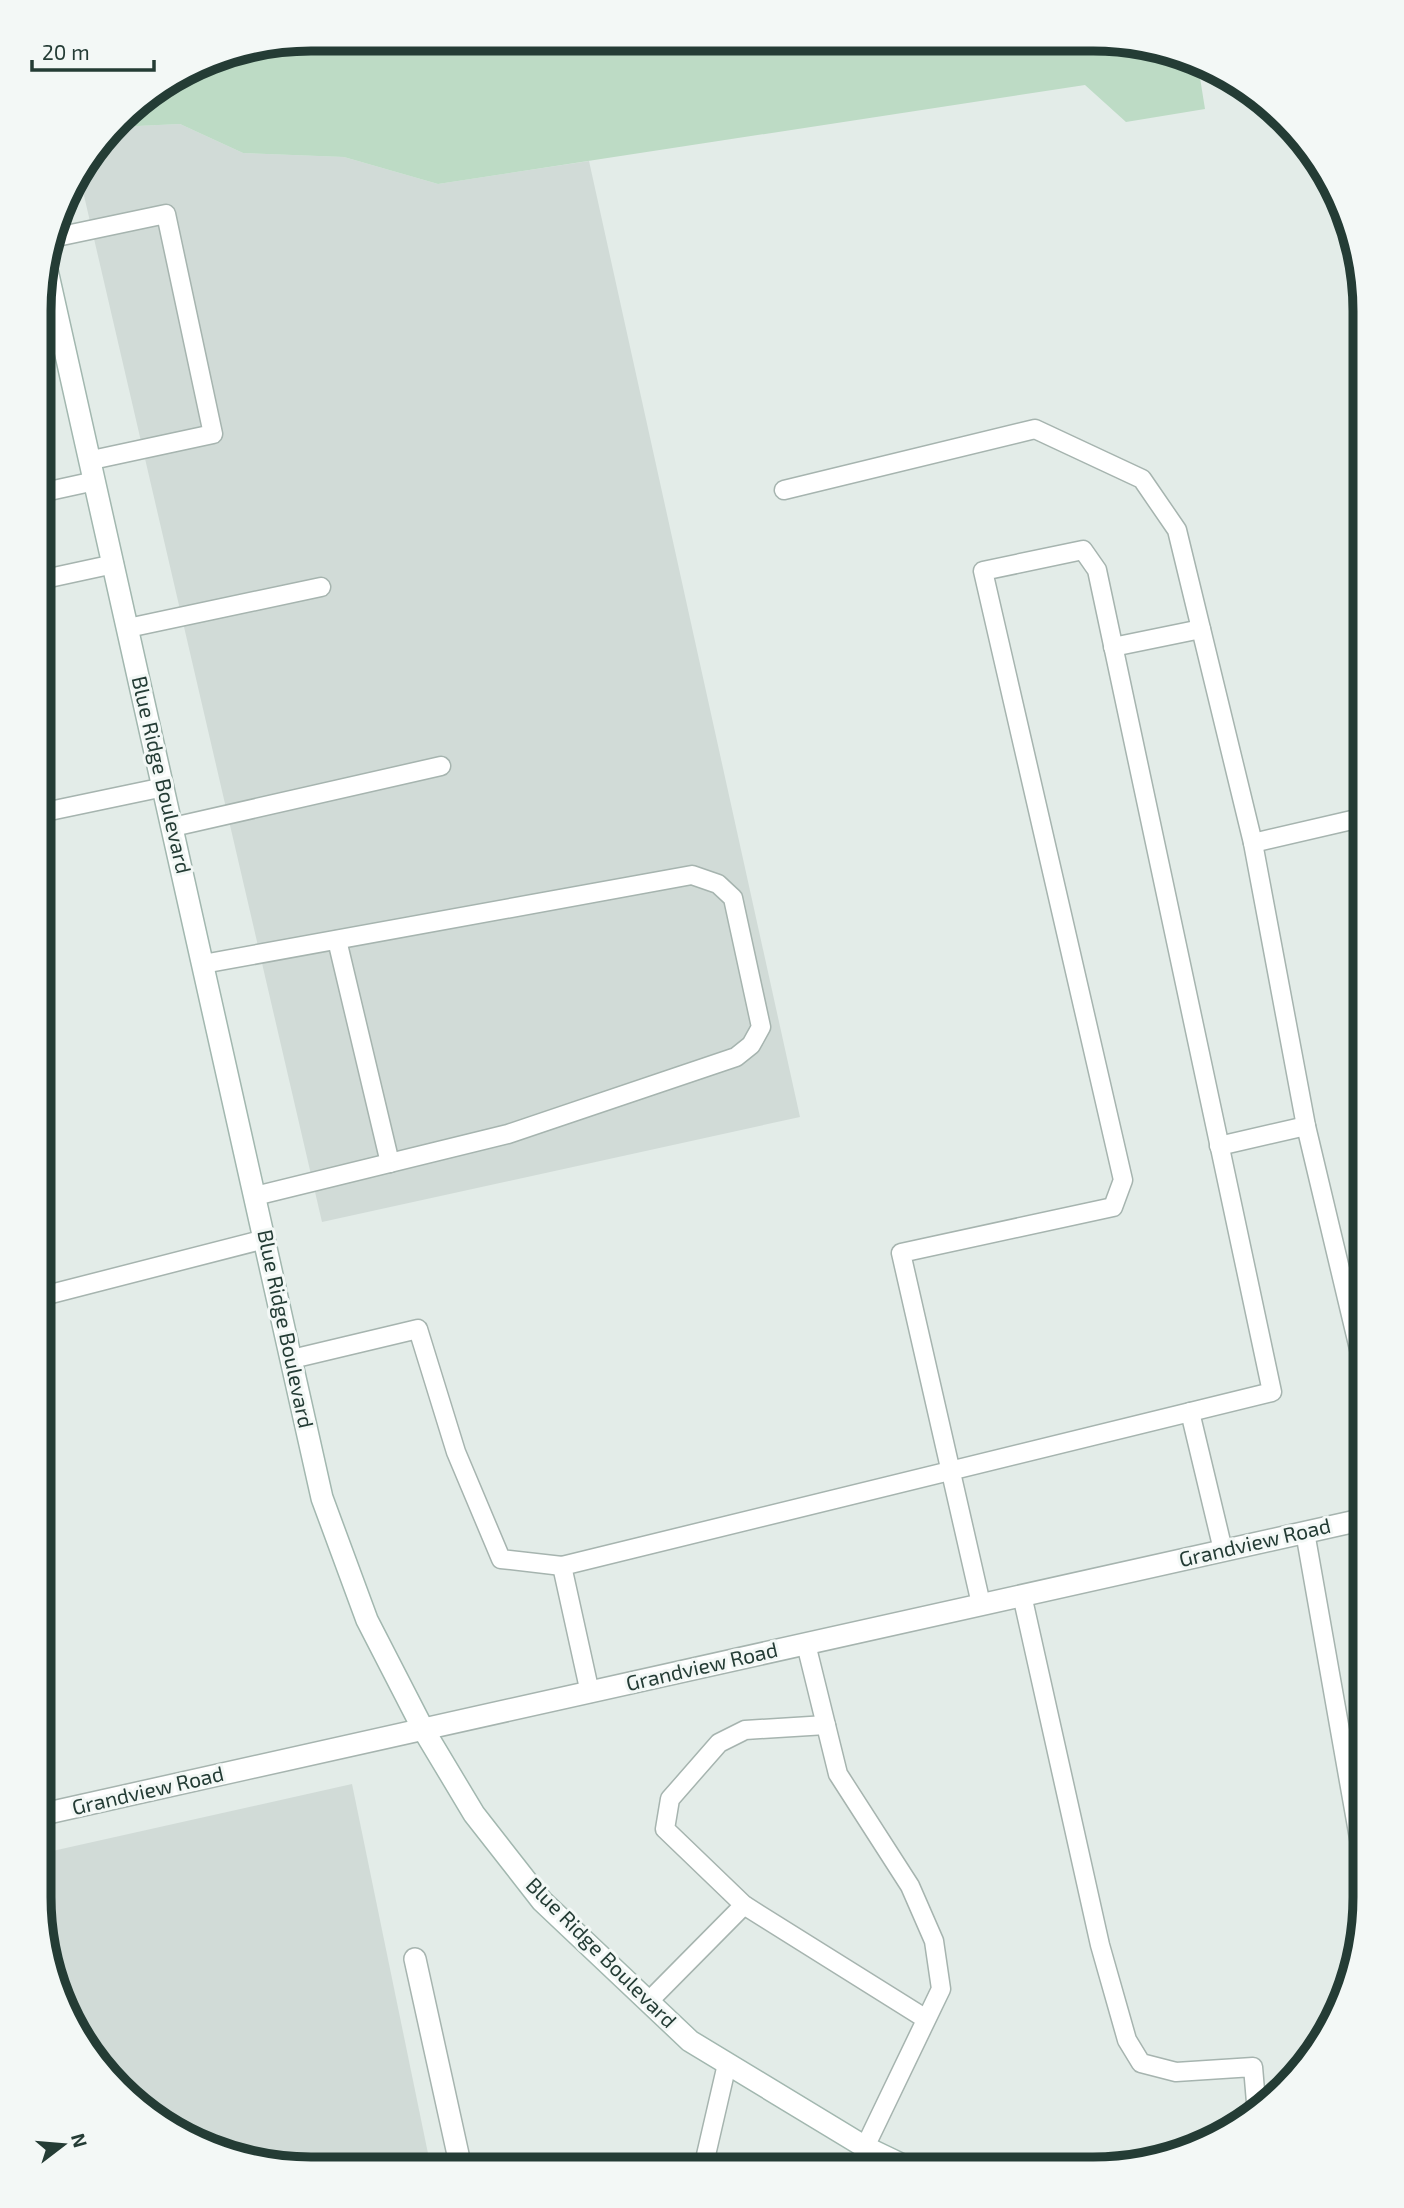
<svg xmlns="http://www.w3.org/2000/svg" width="1404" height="2208" viewBox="0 0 1404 2208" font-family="'Exo 2',sans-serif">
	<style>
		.built { fill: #d1dbd7 }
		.green { fill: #bddbc5 }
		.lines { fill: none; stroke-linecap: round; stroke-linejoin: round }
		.service-casing { stroke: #a6b4af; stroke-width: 21 }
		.minor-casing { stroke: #a6b4af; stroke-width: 24 }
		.tertiary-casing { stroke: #a6b4af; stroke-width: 24 }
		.secondary-casing { stroke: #a2b7af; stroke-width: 24 }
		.service { stroke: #fff; stroke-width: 18 }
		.minor { stroke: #fff; stroke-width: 21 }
		.tertiary { stroke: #fff; stroke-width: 21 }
		.secondary { stroke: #fff; stroke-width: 21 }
		.labels { text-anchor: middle; stroke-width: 6; stroke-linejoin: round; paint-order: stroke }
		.street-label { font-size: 21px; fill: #243c35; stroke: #f3f8f6 }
		.rim { fill: none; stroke: #243c35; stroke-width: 9 }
	</style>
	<rect width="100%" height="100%" fill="#e3ece8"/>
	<g class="built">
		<polygon points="180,124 243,153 344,157 438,184 589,161 800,1117 322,1222 79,174 116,127"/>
		<polygon points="352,1784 431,2168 276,2167 207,2149 146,2113 95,2063 59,2002 39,1897 39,1854"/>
	</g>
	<polygon class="green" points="311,39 1129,41 1197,59 1205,109 1126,122 1085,85 438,184 344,157 243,153 180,124 116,127 131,106 207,59"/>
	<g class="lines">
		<g class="service-casing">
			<g id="service">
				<polyline points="52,238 166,214 213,434 92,460"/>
				<polyline points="784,490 1035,429 1142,479 1177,530 1253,843 1306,1126 1365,1374"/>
				<polyline points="40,493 95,481"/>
				<polyline points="40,580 114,564"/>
				<polyline points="128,628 321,587"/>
				<polyline points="1113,647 1201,629"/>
				<polyline points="40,813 164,787"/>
				<polyline points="173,827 441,766"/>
				<polyline points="1253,843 1365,817"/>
				<polyline points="337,940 390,1163"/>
				<polyline points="203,964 692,875 718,884 733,898 761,1027 751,1045 736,1057 508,1134 255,1196"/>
				<polyline points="1219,1146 1306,1126"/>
				<polyline points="39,1297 265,1239"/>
				<polyline points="292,1359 418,1329 456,1452 501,1559 562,1566"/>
				<polyline points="1190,1412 1223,1550"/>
				<polyline points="1305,1532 1365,1872"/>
				<polyline points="1022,1595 1100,1945 1127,2040 1141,2063 1176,2072 1253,2067 1257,2114"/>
				<polyline points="806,1644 838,1774 910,1886 934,1941 941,1989 865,2147"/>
				<polyline points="590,1693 562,1566 1272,1392 1097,570 1083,550 983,571 1123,1180 1113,1207 901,1253 981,1604"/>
				<polyline points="826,1725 745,1730 719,1743 670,1799 665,1829 744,1905 926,2019"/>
				<polyline points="649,2001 744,1905"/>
				<polyline points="703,2168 727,2064"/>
			</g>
		</g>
		<g class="minor-casing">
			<polyline id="minor" points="415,1959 461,2168"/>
		</g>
		<g class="tertiary-casing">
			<polyline id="tertiary" points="39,1815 1365,1519"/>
		</g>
		<g class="secondary-casing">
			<polyline id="secondary" points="45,261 322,1498 367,1620 423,1729 474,1814 542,1901 690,2041 865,2147 911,2169"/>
		</g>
		<use href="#service" class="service"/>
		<use href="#minor" class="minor"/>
		<use href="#tertiary" class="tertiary"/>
		<use href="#secondary" class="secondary"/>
	</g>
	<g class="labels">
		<g class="street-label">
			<text transform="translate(161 775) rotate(77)" y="7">Blue Ridge Boulevard</text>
			<text transform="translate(285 1329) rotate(78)" y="7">Blue Ridge Boulevard</text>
			<text transform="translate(1255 1543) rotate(-13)" y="7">Grandview Road</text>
			<text transform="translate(702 1667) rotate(-13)" y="7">Grandview Road</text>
			<text transform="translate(148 1791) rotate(-13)" y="7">Grandview Road</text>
			<text transform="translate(601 1953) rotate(45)" y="7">Blue Ridge Boulevard</text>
		</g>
	</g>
	<path d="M0 0H1404V2208H0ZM311 51H1093A260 260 0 0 1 1353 311V1897A260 260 0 0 1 1093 2157H311A260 260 0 0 1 51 1897V311A260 260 0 0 1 311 51Z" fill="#f3f8f6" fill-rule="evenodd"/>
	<path class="rim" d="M311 51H1093A260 260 0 0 1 1353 311V1897A260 260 0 0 1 1093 2157H311A260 260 0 0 1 51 1897V311A260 260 0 0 1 311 51Z"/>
	<g transform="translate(63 2145) rotate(74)" stroke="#f3f8f6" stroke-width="5" paint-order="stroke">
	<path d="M0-5L12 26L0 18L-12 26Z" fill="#243c35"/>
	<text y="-10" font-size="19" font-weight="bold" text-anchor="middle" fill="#243c35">N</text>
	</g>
	<path d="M32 60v10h122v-10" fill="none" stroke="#243c35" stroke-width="3.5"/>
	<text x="42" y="60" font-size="21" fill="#243c35" stroke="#f3f8f6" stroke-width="5" paint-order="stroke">20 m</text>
</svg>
